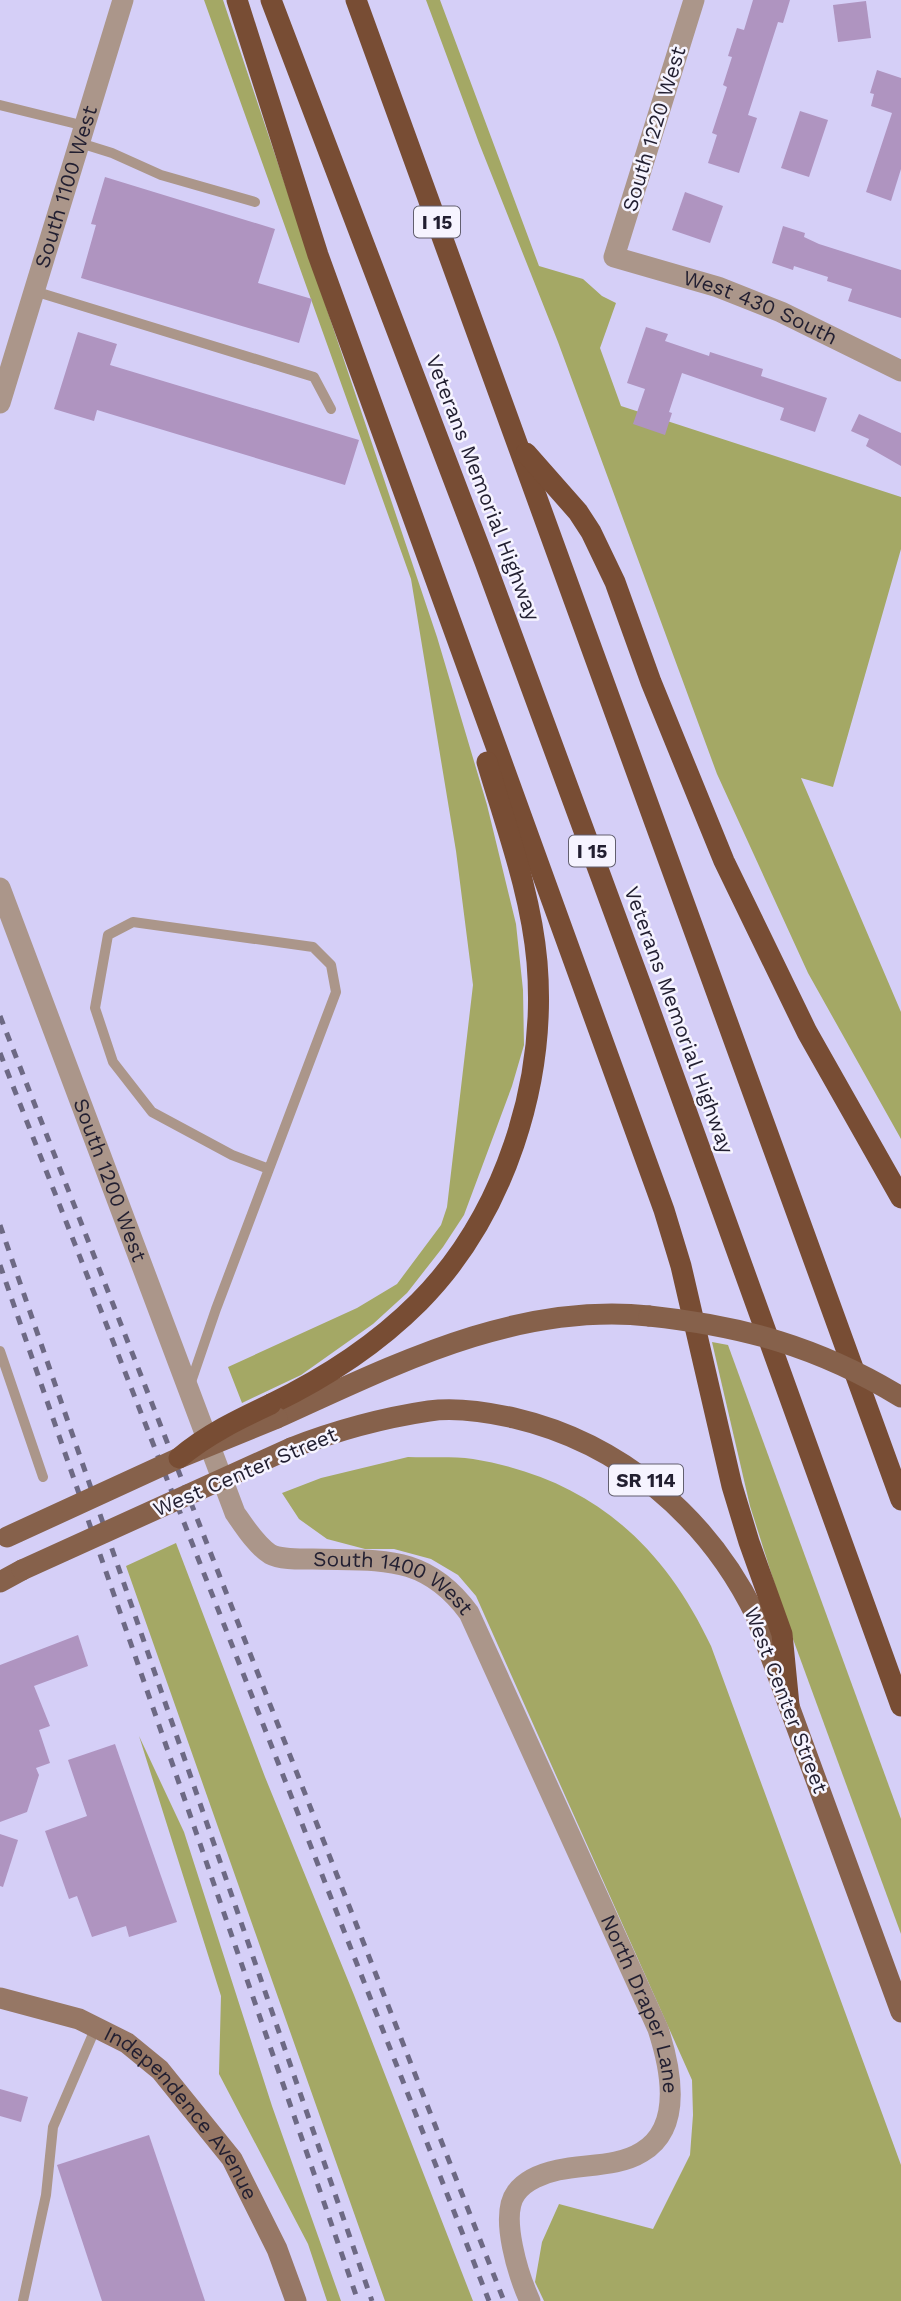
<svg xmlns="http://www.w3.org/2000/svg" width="901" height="2301" viewBox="0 0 901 2301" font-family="'Work Sans',sans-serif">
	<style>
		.green { fill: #a4a865 }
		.building { fill: #af94c0 }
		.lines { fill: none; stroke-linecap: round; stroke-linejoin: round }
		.lane { stroke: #ab968a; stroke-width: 10 }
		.street { stroke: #ab968a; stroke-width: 21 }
		.secondary { stroke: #967765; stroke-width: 21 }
		.primary { stroke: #86614b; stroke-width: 21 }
		.highway { stroke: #784d34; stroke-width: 21 }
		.rail { stroke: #6d6984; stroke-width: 5; stroke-dasharray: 9 9; stroke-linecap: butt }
		.primary-bridge { stroke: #86614b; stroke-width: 21 }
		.highway-bridge { stroke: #784d34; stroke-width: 21 }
		.labels { text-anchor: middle; stroke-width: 5; stroke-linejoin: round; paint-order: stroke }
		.shield { fill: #f6f4ff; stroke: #625f6f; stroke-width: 2 }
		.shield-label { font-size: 19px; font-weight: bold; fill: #221f31 }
		.street-label { font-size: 21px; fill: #221f31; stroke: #f6f4ff }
	</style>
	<rect width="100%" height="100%" fill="#d5cff7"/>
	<g class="green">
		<polygon points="204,0 223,0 437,637 487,805 516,924 523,990 524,1045 512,1086 464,1215 443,1247 407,1293 373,1324 301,1375 242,1403 228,1367 357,1308 397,1284 441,1225 447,1207 473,985 456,851 411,579"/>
		<polygon points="426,0 440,0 539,266 583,279 602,296 616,303 600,348 621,406 901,497 901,549 833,787 801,778 901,1012 901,1139 808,973 717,774 558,342 479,143"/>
		<polygon points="712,1342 728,1345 901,1819 901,1934 786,1620 750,1506"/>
		<path d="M408,1457C429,1458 452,1456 473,1459C588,1478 662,1542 711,1646L901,2165V2301H544L535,2282L542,2242L559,2204L653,2229L690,2155L693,2115L692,2080L476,1596L458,1575L431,1559L394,1549H365L327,1539L299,1519L282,1493L321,1478Z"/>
		<polygon points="176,1543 265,1777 354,1995 473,2301 385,2301 126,1566"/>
		<polygon points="139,1736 184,1832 272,2106 341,2301 327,2301 308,2244 219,2074 221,1996"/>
	</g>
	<g class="building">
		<polygon points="753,0 790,0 783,23 778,22 748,115 757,118 739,173 708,163 717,135 712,133 727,87 723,85 732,57 728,56 737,28 744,30"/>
		<polygon points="866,1 871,38 838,42 833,5"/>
		<polygon points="877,70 901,78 901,169 891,201 866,192 892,113 871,106 874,94 870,93"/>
		<polygon points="800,111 828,120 809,177 781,168"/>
		<polygon points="105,177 275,229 258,283 312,299 299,343 81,278 96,225 91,224"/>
		<polygon points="685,192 723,206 710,243 672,230"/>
		<polygon points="783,226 805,233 804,237 819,244 901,270 901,318 848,301 852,289 827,281 828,277 794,266 793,270 772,263"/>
		<polygon points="646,327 668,334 665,341 709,356 710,352 763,369 761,376 827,398 815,432 780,420 784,408 682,373 669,412 672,413 665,435 633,424 645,389 627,383"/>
		<polygon points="78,332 117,344 110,365 359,440 345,485 97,410 94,421 54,409"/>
		<polygon points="859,414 901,433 901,466 866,446 869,439 851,431"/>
		<polygon points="78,1635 88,1666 34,1686 50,1726 39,1730 50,1763 36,1768 39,1775 27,1812 0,1822 0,1665"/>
		<polygon points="115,1744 177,1922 129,1937 126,1926 92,1937 77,1896 69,1899 45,1831 87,1816 68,1760"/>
		<polygon points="0,1834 18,1840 3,1887 0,1886"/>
		<polygon points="0,2089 28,2097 21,2122 0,2116"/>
		<polygon points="149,2135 205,2301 102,2301 57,2165"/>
	</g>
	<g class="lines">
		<g class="lane">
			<polyline points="0,105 85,126"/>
			<polyline points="80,143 112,153 161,175 255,202"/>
			<polyline points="34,291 314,377 331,409"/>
			<polyline points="0,1351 43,1477"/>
			<polyline points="190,1385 216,1309 336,992 331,965 313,947 133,922 108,935 95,1008 113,1062 152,1112 232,1155 269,1169"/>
			<polyline points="23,2301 46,2195 53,2127 96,2027"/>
		</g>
		<g class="street">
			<path id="s1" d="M694,0L614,257L718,287L781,312L901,371"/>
			<path id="s2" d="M0,403L123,0"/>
			<path id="s3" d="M0,888L235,1513C244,1526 256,1545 270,1554C281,1560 301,1559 313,1559C380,1561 425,1553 469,1613L658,2029C670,2066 684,2127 642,2152C618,2167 585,2164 558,2170C544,2173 525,2180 516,2193C499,2216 519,2277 530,2301"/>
		</g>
		<path class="secondary" id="s4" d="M0,1998L79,2019L127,2043L160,2070L232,2159L277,2249L296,2301"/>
		<g class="primary">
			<path d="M277,1418C394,1365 516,1302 649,1316"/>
			<path d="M291,1448C335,1431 382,1418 429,1411C456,1407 487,1412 514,1418C621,1443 708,1517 756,1616L901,2012"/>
			<polyline points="0,1582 22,1570"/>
		</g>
		<g class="highway">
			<polyline points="237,0 318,255 664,1210 681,1266 732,1486 749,1542 782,1634 789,1705"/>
			<polyline points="271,0 485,562 643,991 901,1706"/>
			<polyline points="356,0 901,1500"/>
			<polyline points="526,453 578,512 591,532 615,582 651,682 724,861 807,1032 901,1198"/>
			<path d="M271,1404C325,1378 377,1344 419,1302C505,1215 547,1082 537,962C531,893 506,827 487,762"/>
		</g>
		<g class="rail">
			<polyline points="0,1016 504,2301"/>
			<polyline points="0,1053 489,2301"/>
			<polyline points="0,1225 372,2301"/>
			<polyline points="0,1265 358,2301"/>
		</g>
		<g class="primary-bridge">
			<path d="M649,1316C743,1326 819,1347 901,1397"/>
			<polyline points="7,1537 179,1458 277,1418"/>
			<polyline points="22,1570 291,1448"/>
		</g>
		<path class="highway-bridge" d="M179,1458C206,1435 239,1419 271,1404"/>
	</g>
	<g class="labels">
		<g class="shield">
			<rect x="414" y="206.5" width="46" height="31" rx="5"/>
			<rect x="569" y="835.5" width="46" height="31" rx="5"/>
			<rect x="609" y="1464.5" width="74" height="31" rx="5"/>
		</g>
		<g class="shield-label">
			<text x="437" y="229">I 15</text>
			<text x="592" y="858">I 15</text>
			<text x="646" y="1487">SR 114</text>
		</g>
		<g class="street-label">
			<text transform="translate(654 129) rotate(-73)" y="7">South 1220 West</text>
			<text dy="7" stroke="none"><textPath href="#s2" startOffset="226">South 1100 West</textPath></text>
			<text dy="7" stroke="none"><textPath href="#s1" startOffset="424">West 430 South</textPath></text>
			<text transform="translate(483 488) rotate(69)" y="7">Veterans Memorial Highway</text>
			<text transform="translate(679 1020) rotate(70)" y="7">Veterans Memorial Highway</text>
			<text dy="7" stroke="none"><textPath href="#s3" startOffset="312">South 1200 West</textPath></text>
			<text transform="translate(245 1472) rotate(-23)" y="7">West Center Street</text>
			<text dy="7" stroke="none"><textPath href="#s3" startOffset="852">South 1400 West</textPath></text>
			<text transform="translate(786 1700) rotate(69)" y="7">West Center Street</text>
			<text dy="7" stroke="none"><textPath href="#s3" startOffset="1367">North Draper Lane</textPath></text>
			<text dy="7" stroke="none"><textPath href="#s4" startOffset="224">Independence Avenue</textPath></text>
		</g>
	</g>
</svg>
